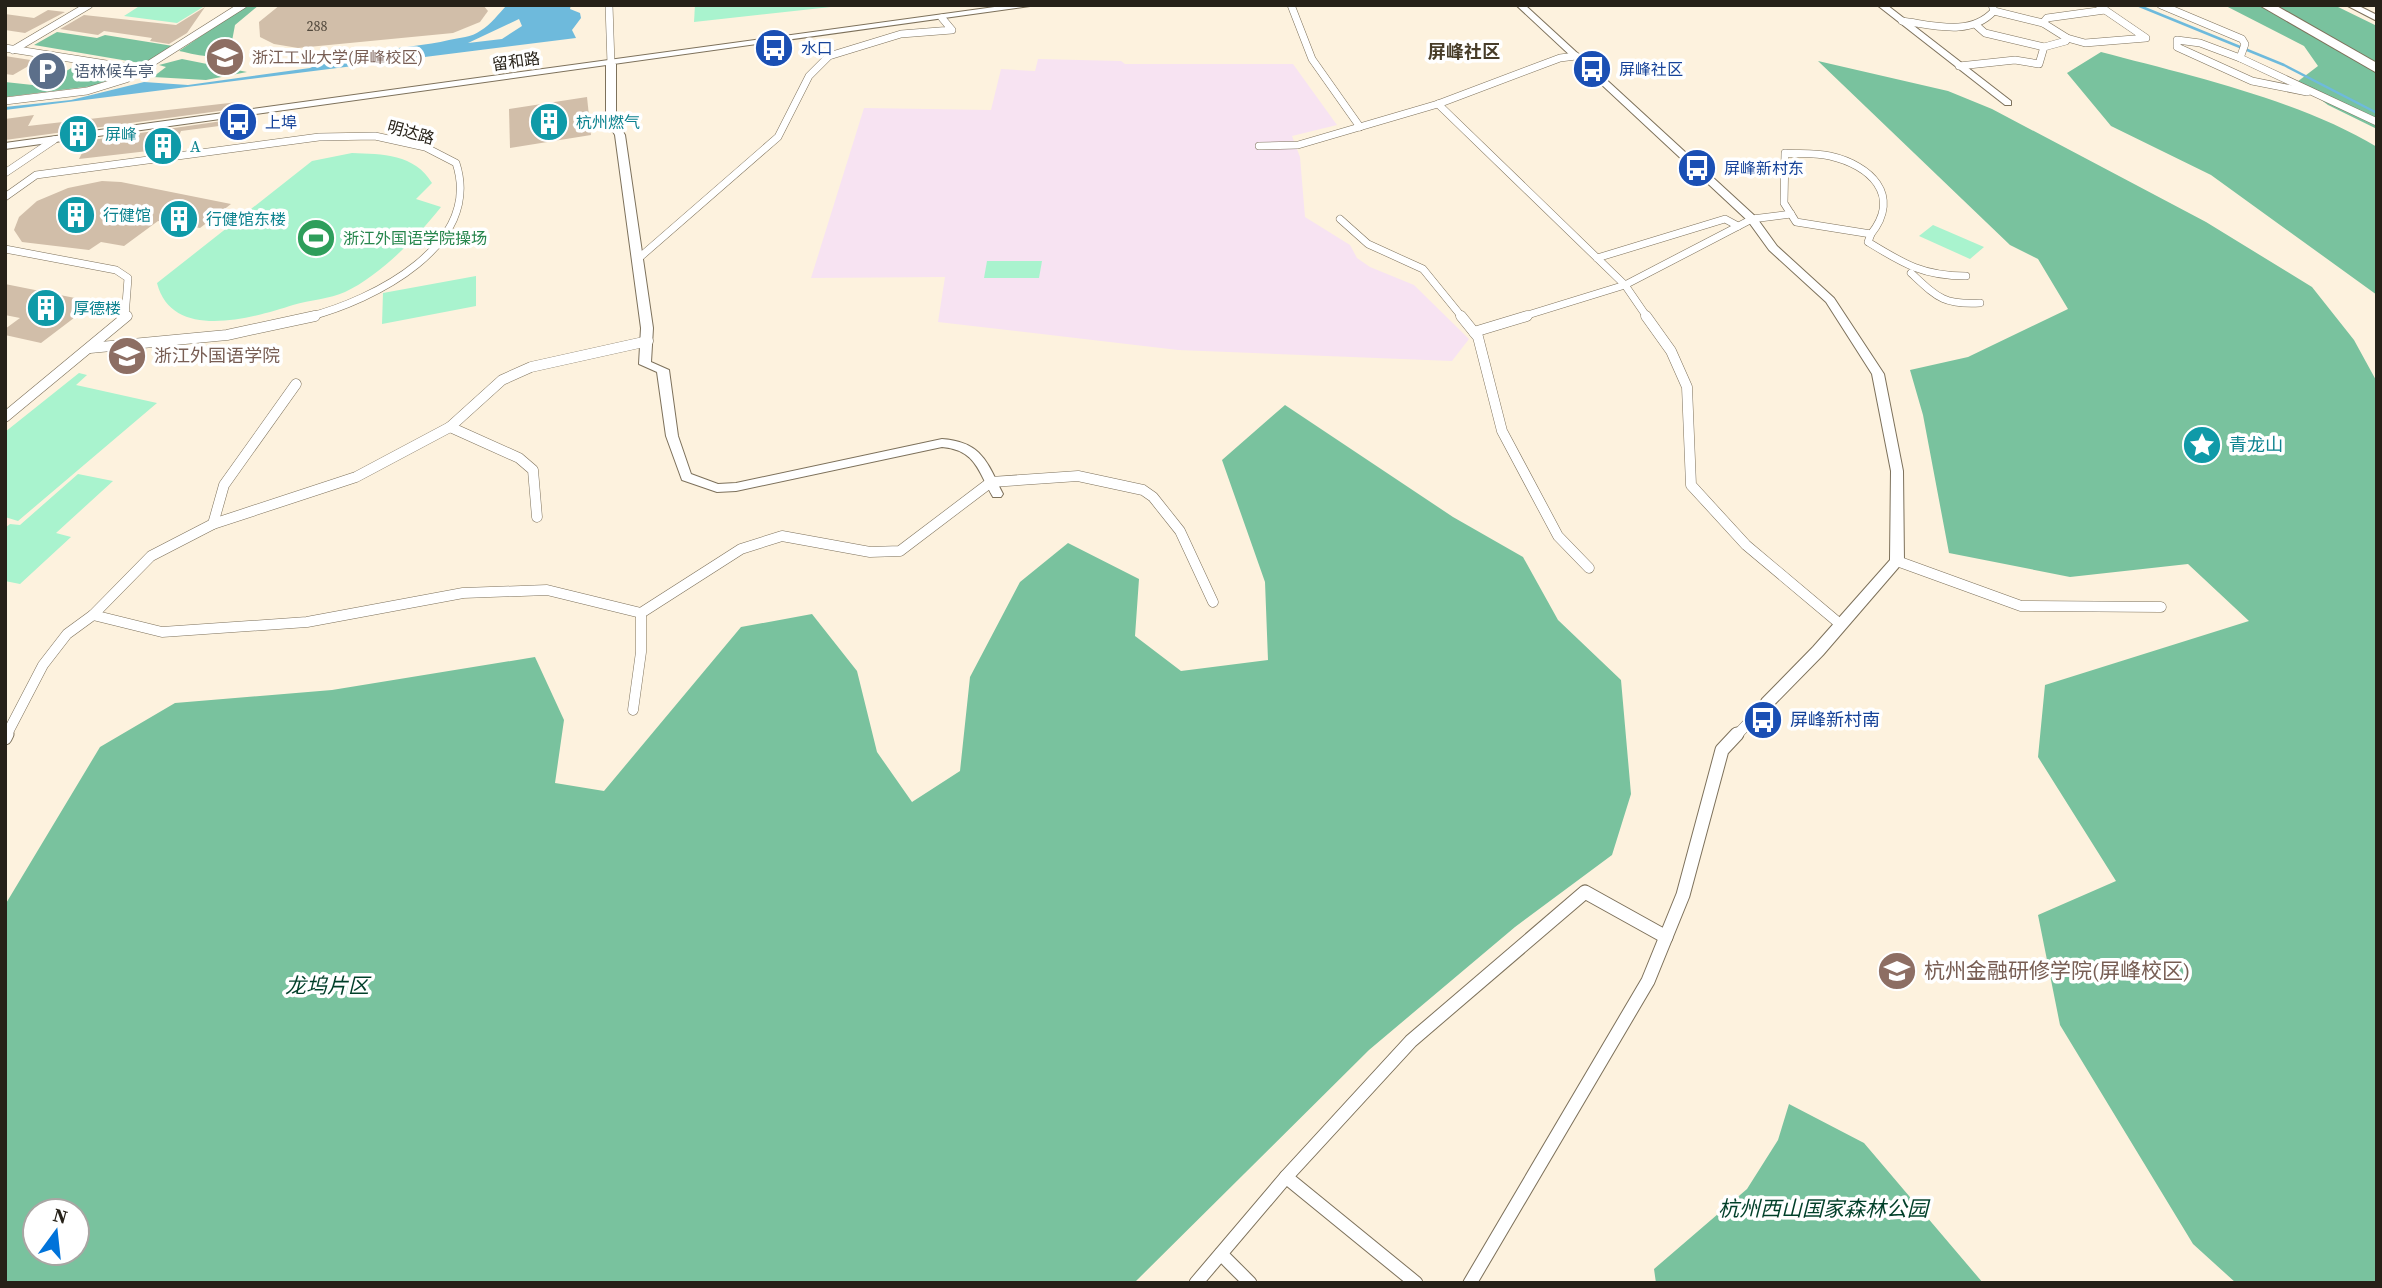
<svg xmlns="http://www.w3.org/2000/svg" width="2382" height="1288" viewBox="0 0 2382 1288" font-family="'Source Serif 4','Noto Sans SC',serif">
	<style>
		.commercial { fill: #f7e3f2 }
		.green { fill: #a9f3ce }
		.forest { fill: #79c29e; fill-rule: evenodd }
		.water { fill: #6ebadc; fill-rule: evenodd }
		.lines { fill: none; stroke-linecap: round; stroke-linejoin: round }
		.stream { stroke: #6ebadc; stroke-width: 2.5 }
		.building { fill: #d1bea9 }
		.minor-far2-casing { stroke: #7d715b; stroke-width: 8 }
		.minor-far1-casing { stroke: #7d715b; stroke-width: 11 }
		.minor-casing { stroke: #7d715b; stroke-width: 15 }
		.tertiary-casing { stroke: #7d715b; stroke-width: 2 }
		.secondary-casing { stroke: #7d715b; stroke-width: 2 }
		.motorway-casing { stroke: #7d715b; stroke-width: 2 }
		.minor-far2 { stroke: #fff; stroke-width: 7 }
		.minor-far1 { stroke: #fff; stroke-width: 10 }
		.minor { stroke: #fff; stroke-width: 13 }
		.tertiary { fill: #fff; fill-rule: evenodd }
		.secondary { fill: #fff; fill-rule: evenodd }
		.motorway { fill: #fff; fill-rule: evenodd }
		.labels { text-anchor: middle; stroke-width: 7; stroke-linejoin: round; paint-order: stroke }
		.number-label { font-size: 14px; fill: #51483c }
		.far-transit-label { font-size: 16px; fill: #164399; stroke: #fff; text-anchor: start }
		.far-education-label { font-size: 16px; fill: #785e54; stroke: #fff; text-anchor: start }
		.far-street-label { font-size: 16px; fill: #262118; stroke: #fff }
		.far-service-label { font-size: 16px; fill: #4e5e75; stroke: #fff; text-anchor: start }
		.far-culture-label { font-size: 16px; fill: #0d838f; stroke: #fff; text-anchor: start }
		.far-leisure-label { font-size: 16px; fill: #27864d; stroke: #fff; text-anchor: start }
		.far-quarter-label { font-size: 18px; font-weight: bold; fill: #473c28; stroke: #fff }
		.education-label { font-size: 18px; fill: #785e54; stroke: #fff; text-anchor: start }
		.culture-label { font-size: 18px; fill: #0d838f; stroke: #fff; text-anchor: start }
		.transit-label { font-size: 18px; fill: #164399; stroke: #fff; text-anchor: start }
		.near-education-label { font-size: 21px; fill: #785e54; stroke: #fff; text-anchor: start }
		.near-park-label { font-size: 21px; font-style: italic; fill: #003f29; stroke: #fff }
	</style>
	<rect width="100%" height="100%" fill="#fdf2de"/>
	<polygon class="commercial" points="1038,59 1121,61 1125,64 1293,64 1337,125 1292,136 1300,157 1305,217 1350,245 1357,258 1370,267 1414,285 1469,339 1452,361 1178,350 938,322 945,277 811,278 864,108 991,110 1001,69 1035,71"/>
	<g class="green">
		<polygon points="141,5 203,7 177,23 124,16"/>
		<polygon points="695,5 849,5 694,22"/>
		<path d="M352,153C382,154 415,154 432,183L416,199L441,207C417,237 381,275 345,292C330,299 310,300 293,305C255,317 172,343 157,283L312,161Z"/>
		<polygon points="1933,225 1984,247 1970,259 1919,236"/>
		<polygon points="987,261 1042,261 1039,278 984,278"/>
		<polygon points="476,276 476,306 382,324 383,293"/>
		<polygon points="79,373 87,375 76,385 157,403 18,521 5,517 5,432"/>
		<polygon points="78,474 113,481 56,533 71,537 20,584 5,581 5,528 10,524 20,525"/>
	</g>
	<g class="forest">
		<path d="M247,5H259L235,25L232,41L236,46C221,63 199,55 179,51Z"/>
		<polygon points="2224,5 2334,5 2377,26 2377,129 2328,105 2297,82 2318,66 2304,46"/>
		<polygon points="57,32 97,38 105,35 173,46 149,61 140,63 34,45"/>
		<path d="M2101,52C2188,75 2300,100 2377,147V295L2211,175L2111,126L2067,73Z"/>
		<polygon points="182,59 247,72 206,80 153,77 166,67 159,65"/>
		<polygon points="1818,61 1948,91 1992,109 2206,222 2312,287 2354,340 2377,382 2377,1283 2236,1283 2193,1244 2060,1025 2038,915 2116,881 2038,757 2045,685 2249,621 2188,564 2070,577 1949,553 1923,415 1910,370 1968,357 2068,309 2038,259 2010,245"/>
		<polygon points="81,62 126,69 128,72 93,86 5,97 5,82 42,86"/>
		<path d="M1285,405L1453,517L1523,557L1558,620L1621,680L1631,794L1612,855L1515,927L1369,1050L1134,1283H5V905L100,747L175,703L332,690L535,657L564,720L555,783L604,791L741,627L812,614L857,671L877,752L912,802L960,771L970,677L1020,582L1068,543L1139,579L1135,636L1181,671L1268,660L1265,582L1222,460ZM35,1211H77V1253H35Z"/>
		<polygon points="1789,1104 1864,1143 1983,1283 1656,1283 1654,1269 1747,1189 1778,1140"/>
	</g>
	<path class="water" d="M507,5H571L570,9L580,13L581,18L572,30L576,38L5,110V107L71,100L144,82L188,85L310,68C353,47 403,51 449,40C459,38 472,37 480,31C492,24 498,14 507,5ZM519,19L522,26L502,39L468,43Z"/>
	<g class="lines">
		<polyline class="stream" points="2137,5 2284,65 2377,113"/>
	</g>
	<g class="building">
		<polygon points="280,5 483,5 488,11 480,22 453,33 298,48 274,44 260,37 259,22"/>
		<polygon points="205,7 187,33 169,44 150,41 152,38 104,31 98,35 60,29 84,15 176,25"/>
		<polygon points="48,10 65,12 25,33 5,30 5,14 34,18"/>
		<polygon points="5,56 37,61 13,75 5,74"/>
		<polygon points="587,97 591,135 510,148 509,109"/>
		<polygon points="238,102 234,109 5,140 5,119 34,115 28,126"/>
		<polygon points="229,120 227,125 181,131 174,148 79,159 88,141 58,145"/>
		<polygon points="102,181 121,182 231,204 200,228 158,221 124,246 101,242 89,250 22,242 14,230 19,217 37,201 68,188"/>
		<polygon points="5,284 95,302 41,343 5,335 5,329 20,318 5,315"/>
	</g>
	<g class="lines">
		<g class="minor-far2-casing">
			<g id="minor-far2">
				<polyline points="609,5 611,64"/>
				<polyline points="1291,5 1312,59 1360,127"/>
				<polyline points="2161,5 2242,39 2245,44 2240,58 2377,122"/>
				<path d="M1902,21C1933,25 1970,37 1994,11L1992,5"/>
				<polyline points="2043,23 2047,18 2105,10 2099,5"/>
				<polyline points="1976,25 1985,33 2044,47"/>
				<polyline points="2067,38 2085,43 2146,38 2105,10"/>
				<polyline points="5,48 144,70"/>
				<polyline points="13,50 89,5"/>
				<polyline points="2240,58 2200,43 2177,40 2177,47 2252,81 2307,92"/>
				<polyline points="1959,66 2015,60 2039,64 2044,47 2066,41 2067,38 2043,23 1994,11"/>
				<polyline points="5,101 87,91 126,79 243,5"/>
				<polyline points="1438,104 1625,285 1647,317"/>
				<polyline points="1259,146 1298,145 1438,104 1560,58 1576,56"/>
				<path d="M1785,153C1800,154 1815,153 1830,156C1870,165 1902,195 1871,234L1796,222L1784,203Z"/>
				<polyline points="5,173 54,140"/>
				<path d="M5,197L36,175L319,137L375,136L425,147L456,163C483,245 374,300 308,317"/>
				<polyline points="1340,219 1368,244 1423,269 1462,317"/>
				<path d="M1871,234L1868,242C1904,264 1923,276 1966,276"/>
				<polyline points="5,249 116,270 128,278 125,317"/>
				<polyline points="639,258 778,137 809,76 829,56 901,34 952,30 942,18"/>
				<polyline points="1597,258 1725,219 1738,226"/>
				<path d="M1911,273C1937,297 1943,305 1980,303"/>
				<polyline points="1521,317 1625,285 1752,219 1791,214"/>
			</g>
		</g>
		<g class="minor-far1-casing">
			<g id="minor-far1">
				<polyline points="1461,316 1478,337 1502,431 1558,536 1589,568"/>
				<polyline points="1646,316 1671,351 1687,387 1691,485 1746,545 1840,624"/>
				<polyline points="1474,332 1527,316"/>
				<polyline points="90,348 227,335 315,316"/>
				<polyline points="5,417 127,316"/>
				<polyline points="450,427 519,458 533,470 537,517"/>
				<polyline points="213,524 224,485 296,384"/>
				<polyline points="1897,561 2021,606 2161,607"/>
				<polyline points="93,615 162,632 307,622 463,593 547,590 641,613 741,549 782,536 870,552 900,551 991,482 1078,476 1143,490 1153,497 1180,531 1213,602"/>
				<polyline points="633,710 641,652 641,613"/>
				<polyline points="6,736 43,665 67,634 93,615 151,556 213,524 356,477 450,427 502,380 531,367 648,341"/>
				<polyline points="1736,736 1767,703"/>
			</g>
		</g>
		<g class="minor-casing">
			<g id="minor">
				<polyline points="5,738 7,734"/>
				<polyline points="1286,1177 1416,1283"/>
				<polyline points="1221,1254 1250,1283"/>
				<polyline points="1196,1283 1286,1177 1411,1041 1585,892 1666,937"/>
				<polyline points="1470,1283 1648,981 1683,895 1722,750 1737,734"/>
			</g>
		</g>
		<g class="tertiary-casing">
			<g id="tertiary">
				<polygon points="1516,5 1525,5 1756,217 1777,246 1834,298 1884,374 1903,471 1904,561 1823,655 1772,707 1762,707 1760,703 1762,699 1813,647 1890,560 1891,471 1872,374 1826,302 1769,250 1748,221"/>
				<polygon points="1877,5 1887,5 2011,101 2011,105 2005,105"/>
				<polygon points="2346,5 2357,5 2377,15 2377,21"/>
				<path d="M611,61L616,64V120L625,135L653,328L651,362L669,370L678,436L691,474L718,484L736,483L942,439C982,442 987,462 1003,494L1001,497H993C978,471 976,450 942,447L736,491L717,492L682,480L666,436L657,372L639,364L641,328L615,135L606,120V64Z"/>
			</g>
		</g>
		<g class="secondary-casing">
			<polygon id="secondary" points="1009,5 1037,5 5,149 5,143"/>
		</g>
		<g class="motorway-casing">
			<polygon id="motorway" points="2259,5 2275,5 2377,63 2377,73"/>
		</g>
		<use href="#minor-far2" class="minor-far2"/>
		<use href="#minor-far1" class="minor-far1"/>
		<use href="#minor" class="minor"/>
		<use href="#tertiary" class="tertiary"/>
		<use href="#secondary" class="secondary"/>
		<use href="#motorway" class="motorway"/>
	</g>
	<defs>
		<g id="bus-disc" transform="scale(2.0125)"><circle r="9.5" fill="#1a4fb4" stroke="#fff"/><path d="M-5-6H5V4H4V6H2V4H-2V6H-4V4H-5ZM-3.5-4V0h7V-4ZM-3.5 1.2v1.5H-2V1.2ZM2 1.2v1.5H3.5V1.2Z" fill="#fff"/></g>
		<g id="university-disc" transform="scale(2.0125)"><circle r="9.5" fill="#8d6e63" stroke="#fff"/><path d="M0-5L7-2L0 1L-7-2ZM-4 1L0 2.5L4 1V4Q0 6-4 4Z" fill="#fff"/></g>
		<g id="parking-disc" transform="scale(2.0125)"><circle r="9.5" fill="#5c6f8a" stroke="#fff"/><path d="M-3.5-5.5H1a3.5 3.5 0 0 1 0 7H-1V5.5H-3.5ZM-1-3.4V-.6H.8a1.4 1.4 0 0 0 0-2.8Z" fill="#fff"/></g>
		<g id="building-disc" transform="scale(2.0125)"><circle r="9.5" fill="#0f9aa8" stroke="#fff"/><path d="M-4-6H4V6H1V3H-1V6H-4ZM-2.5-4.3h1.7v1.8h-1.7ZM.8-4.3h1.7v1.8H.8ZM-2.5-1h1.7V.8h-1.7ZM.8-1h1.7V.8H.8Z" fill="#fff"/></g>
		<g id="stadium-disc" transform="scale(2.0125)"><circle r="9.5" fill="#2e9e5b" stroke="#fff"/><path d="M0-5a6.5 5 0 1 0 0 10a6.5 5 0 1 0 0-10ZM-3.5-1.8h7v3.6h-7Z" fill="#fff"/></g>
		<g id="school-disc" transform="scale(2.0125)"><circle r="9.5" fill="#8d6e63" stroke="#fff"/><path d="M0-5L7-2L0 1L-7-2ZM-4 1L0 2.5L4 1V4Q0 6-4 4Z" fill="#fff"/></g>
		<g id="sight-disc" transform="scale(2.0125)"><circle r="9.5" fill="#0f9aa8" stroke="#fff"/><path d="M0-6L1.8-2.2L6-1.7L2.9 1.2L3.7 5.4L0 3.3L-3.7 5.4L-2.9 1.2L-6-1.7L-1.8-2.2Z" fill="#fff"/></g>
	</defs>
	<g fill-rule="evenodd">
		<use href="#bus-disc" x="774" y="48"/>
		<use href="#university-disc" x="225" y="57"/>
		<use href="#bus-disc" x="1592" y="69"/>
		<use href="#parking-disc" x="47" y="71"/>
		<use href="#bus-disc" x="238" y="122"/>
		<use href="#building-disc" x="549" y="122"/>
		<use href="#building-disc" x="78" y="134"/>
		<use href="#building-disc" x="163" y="146"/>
		<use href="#bus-disc" x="1697" y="168"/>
		<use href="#building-disc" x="76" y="215"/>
		<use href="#building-disc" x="179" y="219"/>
		<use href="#stadium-disc" x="316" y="238"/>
		<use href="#building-disc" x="46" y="308"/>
		<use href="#school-disc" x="127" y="356"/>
		<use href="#sight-disc" x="2202" y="445"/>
		<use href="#bus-disc" x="1763" y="720"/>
		<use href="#university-disc" x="1897" y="971"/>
	</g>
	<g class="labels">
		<g class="number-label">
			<text x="317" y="31">288</text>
		</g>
		<g class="far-transit-label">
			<text x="801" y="54">水口</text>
			<text x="1619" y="75">屏峰社区</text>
			<text x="265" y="128">上埠</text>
			<text x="1724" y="174">屏峰新村东</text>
		</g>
		<g class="far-education-label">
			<text x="252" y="63">浙江工业大学(屏峰校区)</text>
		</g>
		<g class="far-street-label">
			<text transform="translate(516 61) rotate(-8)" y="6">留和路</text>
			<text transform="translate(411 132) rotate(16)" y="6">明达路</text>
		</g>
		<g class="far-service-label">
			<text x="74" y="77">语林候车亭</text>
		</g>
		<g class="far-culture-label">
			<text x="576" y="128">杭州燃气</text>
			<text x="105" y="140">屏峰</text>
			<text x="190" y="152">A</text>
			<text x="103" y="221">行健馆</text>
			<text x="206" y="225">行健馆东楼</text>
			<text x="73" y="314">厚德楼</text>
		</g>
		<g class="far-leisure-label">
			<text x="343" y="244">浙江外国语学院操场</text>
		</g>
		<g class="far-quarter-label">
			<text x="1464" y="58">屏峰社区</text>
		</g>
		<g class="education-label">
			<text x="154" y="362">浙江外国语学院</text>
		</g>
		<g class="culture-label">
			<text x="2229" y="451">青龙山</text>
		</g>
		<g class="transit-label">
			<text x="1790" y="726">屏峰新村南</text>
		</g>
		<g class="near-education-label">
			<text x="1924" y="978">杭州金融研修学院(屏峰校区)</text>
		</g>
		<g class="near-park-label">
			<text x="327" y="993">龙坞片区</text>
			<text x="1823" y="1216">杭州西山国家森林公园</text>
		</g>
	</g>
	<rect width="2382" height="1288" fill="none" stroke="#262118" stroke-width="14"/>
	<g transform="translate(56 1232) rotate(15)"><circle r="33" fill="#ffffff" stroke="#a8a6a3" stroke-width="2"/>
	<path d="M0-5L12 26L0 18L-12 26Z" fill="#0073da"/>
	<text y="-10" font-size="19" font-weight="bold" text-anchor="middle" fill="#262118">N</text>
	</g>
</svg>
